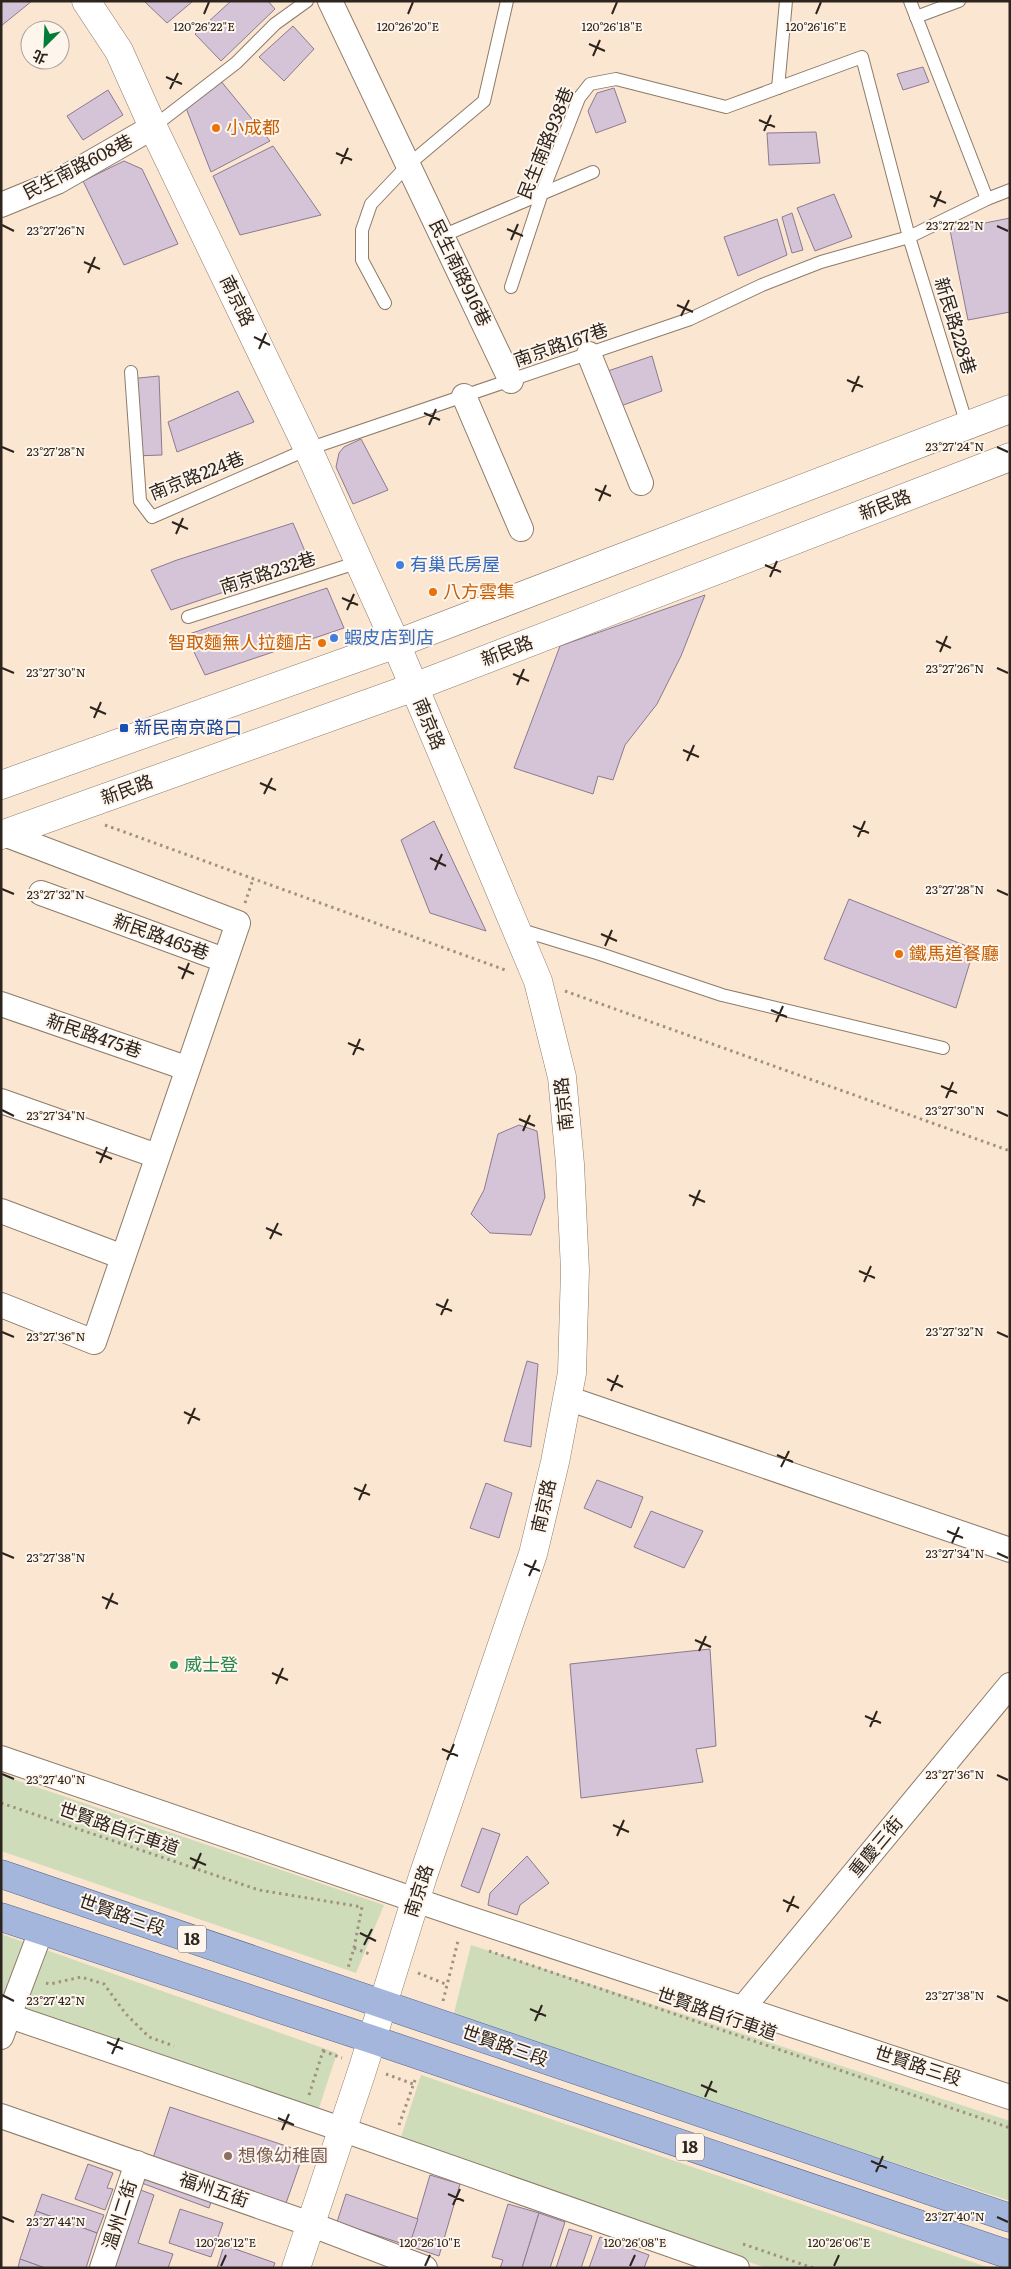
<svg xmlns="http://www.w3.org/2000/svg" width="1011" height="2269" viewBox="0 0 1011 2269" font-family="Literata,'Noto Sans TC',serif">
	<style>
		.green { fill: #cfdcba }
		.building { fill: #d5c3d8; stroke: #8b7b8f }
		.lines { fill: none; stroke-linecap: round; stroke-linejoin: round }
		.service-casing { stroke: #8d7b68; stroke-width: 14 }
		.minor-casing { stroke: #8d7b68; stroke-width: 26 }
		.tertiary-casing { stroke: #8d7b68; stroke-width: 29 }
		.primary-casing { stroke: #52638a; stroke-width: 29 }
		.path { stroke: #a19182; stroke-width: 3; stroke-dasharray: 2.5 4; stroke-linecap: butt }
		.service { stroke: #fff; stroke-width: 12 }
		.minor { stroke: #fff; stroke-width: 24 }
		.tertiary { stroke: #fff; stroke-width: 28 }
		.primary { stroke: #a4b6dc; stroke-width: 28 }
		.ticks { fill: none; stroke: #2c241d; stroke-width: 2 }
		.food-dot { fill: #e8710a; stroke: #fef6ed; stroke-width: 2 }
		.shop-dot { fill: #3f7fe0; stroke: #fef6ed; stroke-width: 2 }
		.transit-dot { fill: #1a4fb4; stroke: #fef6ed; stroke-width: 2 }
		.leisure-dot { fill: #2e9e5b; stroke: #fef6ed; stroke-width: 2 }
		.education-dot { fill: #8d6e63; stroke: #fef6ed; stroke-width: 2 }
		.labels { text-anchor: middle; stroke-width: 4; stroke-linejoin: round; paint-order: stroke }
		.shield { fill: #fef6ed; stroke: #6b635b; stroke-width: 1 }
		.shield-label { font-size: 16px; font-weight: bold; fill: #2c241d }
		.food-label { font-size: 18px; fill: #c56008; stroke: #fef6ed; text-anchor: start }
		.street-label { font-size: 18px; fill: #2c241d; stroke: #fef6ed }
		.shop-label { font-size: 18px; fill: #366cbe; stroke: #fef6ed; text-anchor: start }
		.transit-label { font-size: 18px; fill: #164399; stroke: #fef6ed; text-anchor: start }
		.leisure-label { font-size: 18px; fill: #27864d; stroke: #fef6ed; text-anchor: start }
		.education-label { font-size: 18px; fill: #785e54; stroke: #fef6ed; text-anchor: start }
		.ticks-label { font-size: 12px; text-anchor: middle; fill: #2c241d; stroke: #fef6ed; stroke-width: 4; stroke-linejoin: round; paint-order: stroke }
	</style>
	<rect width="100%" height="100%" fill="#fbe6d1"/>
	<g class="green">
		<polygon points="1,1775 384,1905 356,1973 1,1851"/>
		<polygon points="1,1934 337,2053 318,2111 1,2000"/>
		<polygon points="471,1945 1010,2121 1010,2201 453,2017"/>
		<polygon points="421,2075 990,2268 766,2268 401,2137"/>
	</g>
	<g class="building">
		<polygon points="1,1 32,1 1,26"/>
		<polygon points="144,1 193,1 167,23"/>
		<polygon points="231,1 268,1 275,9 221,61 195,34"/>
		<polygon points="293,26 314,49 284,81 259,57"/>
		<polygon points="923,67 929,82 903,90 897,74"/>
		<polygon points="220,80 270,141 211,172 186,108"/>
		<polygon points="614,88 626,122 596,133 588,111 597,93"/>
		<polygon points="108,90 123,115 83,140 67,116"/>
		<polygon points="816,132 820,163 769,165 767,133"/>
		<polygon points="273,146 321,215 240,235 213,176"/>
		<polygon points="124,161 142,169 178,244 124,265 83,181"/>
		<polygon points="834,194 852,237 815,251 797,208"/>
		<polygon points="792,213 803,250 792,253 782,217"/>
		<polygon points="1010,218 1010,312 968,320 950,230"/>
		<polygon points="777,219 787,255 738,276 724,237"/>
		<polygon points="652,356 662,391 618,407 602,373"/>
		<polygon points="159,376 162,455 133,456 129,379"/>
		<polygon points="238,391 254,422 177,452 168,422"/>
		<polygon points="361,439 388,490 353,504 336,467 339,453 344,447"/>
		<polygon points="293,523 310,563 171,610 151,570 177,560"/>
		<polygon points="327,588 344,628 205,675 186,635"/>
		<polygon points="705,595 681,656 657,704 625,745 613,780 598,776 593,794 514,768 560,646"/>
		<polygon points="434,821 486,931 430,913 401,840"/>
		<polygon points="849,899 974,949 956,1008 824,959"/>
		<polygon points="519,1125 537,1131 545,1197 531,1235 490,1233 471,1214 484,1190 498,1134"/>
		<polygon points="527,1361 538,1364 531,1447 504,1441"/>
		<polygon points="597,1480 643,1497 631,1528 584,1508"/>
		<polygon points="486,1483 512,1493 499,1538 470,1528"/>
		<polygon points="651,1511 703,1531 684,1568 634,1547"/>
		<polygon points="710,1649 716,1746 696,1749 703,1782 581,1798 570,1664"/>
		<polygon points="482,1828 500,1834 479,1893 461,1886"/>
		<polygon points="527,1856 549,1883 520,1905 517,1915 488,1905 490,1893"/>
		<polygon points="170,2107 304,2152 285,2206 152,2161"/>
		<polygon points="88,2164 113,2173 107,2188 113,2189 105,2210 75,2199"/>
		<polygon points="145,2167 214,2193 209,2208 139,2182"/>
		<polygon points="430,2175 460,2184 439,2256 409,2246"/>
		<polygon points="138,2189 154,2195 138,2243 173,2254 168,2268 112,2268"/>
		<polygon points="42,2194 104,2215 97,2233 36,2211"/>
		<polygon points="346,2194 418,2219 409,2246 337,2222"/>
		<polygon points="508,2204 539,2213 522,2268 500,2268 503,2260 492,2257"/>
		<polygon points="180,2209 223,2223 211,2257 169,2243"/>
		<polygon points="36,2211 97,2233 86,2268 45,2268 20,2259"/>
		<polygon points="539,2213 565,2222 550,2268 522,2268"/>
		<polygon points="569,2229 592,2236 581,2268 556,2268"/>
		<polygon points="600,2237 649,2255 644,2268 589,2268"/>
		<polygon points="224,2245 275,2263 273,2268 217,2268"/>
		<polygon points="20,2259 45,2268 18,2268"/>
	</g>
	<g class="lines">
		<g class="service-casing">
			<g id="service">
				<polyline points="910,1 987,199"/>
				<polyline points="916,17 959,1"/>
				<polyline points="778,88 786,1"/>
				<polyline points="153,127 236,63 275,24 307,1"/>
				<polyline points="442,236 593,172"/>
				<polyline points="385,303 362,260 362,230 371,204 408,165 484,101 507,1"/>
				<polyline points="131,372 140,501 152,517 308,449 690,319 762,285 821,262 909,237 862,57 726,107 616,79 590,84 579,98 542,193 511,287"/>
				<polyline points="967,425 909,237 987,199 1010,190"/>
				<polyline points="188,617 359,562"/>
				<polyline points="518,929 600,954 722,995 943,1048"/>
			</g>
		</g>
		<g class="minor-casing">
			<g id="minor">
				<polyline points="330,1 511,381"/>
				<polyline points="1,205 57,182 153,127"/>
				<polyline points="589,354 641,483"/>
				<polyline points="464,396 521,529"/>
				<polyline points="41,893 224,960"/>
				<polyline points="1,1004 186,1068"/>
				<polyline points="1,1101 157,1156"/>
				<polyline points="1,1211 123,1257"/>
				<polyline points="1,1305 94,1342 238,923 4,834"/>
				<polyline points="567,1398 1010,1550"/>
				<polyline points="1,1758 465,1917 1010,2097"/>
				<polyline points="742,2009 1010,1685"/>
				<polyline points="1,2013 341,2129 737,2268"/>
				<polyline points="1,2037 41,1931"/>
				<polyline points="1,2116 310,2224 425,2268"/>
				<polyline points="102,2268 137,2163"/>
			</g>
		</g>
		<g class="tertiary-casing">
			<g id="tertiary">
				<polyline points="86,1 119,51 153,127 308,449 396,644 485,855 538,981 562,1077 570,1164 575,1270 572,1373 555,1462 533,1554 423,1876 361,2074 296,2268"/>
				<polyline points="1,785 396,644 1010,409"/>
				<polyline points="1,835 414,687 1010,457"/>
			</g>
		</g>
		<g class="primary-casing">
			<g id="primary">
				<polyline points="1,1874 1010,2218"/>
				<polyline points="1,1917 371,2039 1010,2255"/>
			</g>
		</g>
		<g class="path">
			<polyline points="105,825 508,971"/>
			<polyline points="245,903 253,879"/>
			<polyline points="565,991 1010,1151"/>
			<polyline points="1,1803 259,1890 362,1907 354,1948 348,1968"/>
			<polyline points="354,1948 372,1955"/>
			<polyline points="489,1951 1010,2128"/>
			<polyline points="418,1973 448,1985"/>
			<polyline points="46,1983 50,1984 81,1977 104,1984 126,2014 149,2037 174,2046"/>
			<polyline points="443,2001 458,1941 460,1941"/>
			<polyline points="323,2051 342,2058"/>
			<polyline points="386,2074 413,2084"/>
			<polyline points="309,2095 324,2048"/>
			<polyline points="399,2125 415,2080"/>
			<polyline points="743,2244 813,2268"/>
		</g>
		<use href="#service" class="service"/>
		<use href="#minor" class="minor"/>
		<use href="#tertiary" class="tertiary"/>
		<use href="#primary" class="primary"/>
	</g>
	<path class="ticks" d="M204,14L209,2M408,14L413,2M612,14L617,2M816,14L821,2M589,44L605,51M593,56L600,40M166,77L182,84M170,89L178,73M759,120L775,127M764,131L771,115M336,153L352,160M341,164L348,148M930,196L946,203M934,207L941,191M2,225L14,231M997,226L1008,231M507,229L523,236M511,240L518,224M84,262L100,269M88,273L95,257M677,305L693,312M681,316L689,300M254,337L270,345M259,349L266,333M847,380L863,387M852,392L859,376M424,413L440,420M429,425L436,409M2,447L14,452M997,447L1008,452M595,489L611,496M599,501L606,485M172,522L188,529M176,534L183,518M765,565L781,572M770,577L777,561M342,598L358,605M347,610L354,594M936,641L951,648M940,652L947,636M2,668L14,673M997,668L1008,673M513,674L529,681M517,685L524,669M90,707L106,714M94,718L101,702M683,750L699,757M687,761L694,745M260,783L276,790M264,794L272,778M853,826L869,833M858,837L865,821M430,858L446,866M435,870L442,854M2,889L14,894M997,890L1008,895M601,934L617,941M605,946L612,930M178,967L194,974M182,979L189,963M771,1010L787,1017M776,1022L783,1006M348,1043L364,1050M353,1055L360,1039M941,1086L957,1093M946,1098L953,1082M2,1110L14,1116M997,1111L1008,1116M519,1119L535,1126M523,1131L530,1115M96,1152L112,1159M100,1163L107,1147M689,1195L705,1202M693,1206L700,1190M266,1228L282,1235M270,1239L278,1223M859,1271L875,1278M864,1282L871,1266M436,1304L452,1311M441,1315L448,1299M2,1332L14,1337M997,1332L1008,1337M607,1379L623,1387M611,1391L618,1375M184,1412L200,1420M188,1424L195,1408M777,1455L793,1462M781,1467L789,1451M354,1488L370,1495M359,1500L366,1484M947,1531L963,1538M952,1543L959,1527M2,1553L14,1558M997,1553L1008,1558M524,1564L540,1571M529,1576L536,1560M102,1597L118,1604M106,1609L113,1593M695,1640L711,1647M699,1651L706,1636M272,1673L288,1680M276,1684L283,1668M865,1716L881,1723M870,1727L877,1711M442,1749L458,1756M447,1760L454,1744M2,1774L14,1779M997,1775L1008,1780M613,1825L629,1832M617,1836L624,1820M190,1858L206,1865M194,1869L201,1853M783,1900L799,1908M787,1912L794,1896M360,1933L376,1941M364,1945L372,1929M2,1995L14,2001M997,1996L1008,2001M530,2009L546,2016M535,2021L542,2005M107,2042L123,2049M112,2054L119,2038M701,2085L717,2092M705,2097L712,2081M278,2118L294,2125M282,2130L289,2114M871,2161L887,2168M876,2172L883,2156M448,2194L464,2201M453,2205L460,2189M2,2217L14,2222M997,2217L1008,2222M221,2266L226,2255M425,2266L430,2255M630,2266L635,2255M834,2266L839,2255"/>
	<g class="food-dot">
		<circle cx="216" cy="128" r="5"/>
		<circle cx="433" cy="592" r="5"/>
		<circle cx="322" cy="643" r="5"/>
		<circle cx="899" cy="954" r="5"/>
	</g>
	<g class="shop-dot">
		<circle cx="400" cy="565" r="5"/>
		<circle cx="334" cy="638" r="5"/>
	</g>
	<rect class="transit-dot" x="119" y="723" width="10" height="10" rx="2.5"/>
	<circle class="leisure-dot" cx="174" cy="1665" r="5"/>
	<circle class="education-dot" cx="228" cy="2156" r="5"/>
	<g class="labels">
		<g class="shield">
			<rect x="178" y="1925.5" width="28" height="27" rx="4"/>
			<rect x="676" y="2133.5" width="28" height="27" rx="4"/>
		</g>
		<g class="shield-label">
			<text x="192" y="1945">18</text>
			<text x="690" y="2153">18</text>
		</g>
		<g class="food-label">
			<text x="226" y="134">小成都</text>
			<text x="443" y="598">八方雲集</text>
			<text x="312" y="649" text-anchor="end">智取麵無人拉麵店</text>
			<text x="909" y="960">鐵馬道餐廳</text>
		</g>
		<g class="street-label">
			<text transform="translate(546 143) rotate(-68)" y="6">民生南路938巷</text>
			<text transform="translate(78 167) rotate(-27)" y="6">民生南路608巷</text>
			<text transform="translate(460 273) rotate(64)" y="6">民生南路916巷</text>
			<text transform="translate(237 301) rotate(64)" y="6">南京路</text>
			<text transform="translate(955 326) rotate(73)" y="6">新民路228巷</text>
			<text transform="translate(561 345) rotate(-19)" y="6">南京路167巷</text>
			<text transform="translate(197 476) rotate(-22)" y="6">南京路224巷</text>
			<text transform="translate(885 505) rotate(-21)" y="6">新民路</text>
			<text transform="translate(268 573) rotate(-18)" y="6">南京路232巷</text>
			<text transform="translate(507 651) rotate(-21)" y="6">新民路</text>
			<text transform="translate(429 724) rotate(68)" y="6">南京路</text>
			<text transform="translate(127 790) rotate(-20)" y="6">新民路</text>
			<text transform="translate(161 937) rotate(20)" y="6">新民路465巷</text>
			<text transform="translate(94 1036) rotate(19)" y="6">新民路475巷</text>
			<text transform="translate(564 1104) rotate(-96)" y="6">南京路</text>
			<text transform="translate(544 1506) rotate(-77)" y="6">南京路</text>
			<text transform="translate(119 1829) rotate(19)" y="6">世賢路自行車道</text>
			<text transform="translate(876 1847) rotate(-50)" y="6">重慶三街</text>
			<text transform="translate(419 1891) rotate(-72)" y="6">南京路</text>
			<text transform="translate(122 1915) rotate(19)" y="6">世賢路三段</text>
			<text transform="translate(717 2014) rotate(19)" y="6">世賢路自行車道</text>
			<text transform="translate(505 2046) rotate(19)" y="6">世賢路三段</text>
			<text transform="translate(918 2066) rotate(18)" y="6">世賢路三段</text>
			<text transform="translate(214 2190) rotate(19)" y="6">福州五街</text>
			<text transform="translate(120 2215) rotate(-72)" y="6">溫州二街</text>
		</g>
		<g class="shop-label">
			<text x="410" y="571">有巢氏房屋</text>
			<text x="344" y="644">蝦皮店到店</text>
		</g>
		<g class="transit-label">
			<text x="134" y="734">新民南京路口</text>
		</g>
		<g class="leisure-label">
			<text x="184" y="1671">威士登</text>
		</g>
		<g class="education-label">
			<text x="238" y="2162">想像幼稚園</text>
		</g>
	</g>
	<g class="ticks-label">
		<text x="204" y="31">120°26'22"E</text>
		<text x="408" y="31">120°26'20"E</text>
		<text x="816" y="31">120°26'16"E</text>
		<text x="612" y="31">120°26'18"E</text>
		<text x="955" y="230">23°27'22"N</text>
		<text x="56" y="235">23°27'26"N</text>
		<text x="955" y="451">23°27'24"N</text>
		<text x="56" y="456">23°27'28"N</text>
		<text x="955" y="673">23°27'26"N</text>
		<text x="56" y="677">23°27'30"N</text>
		<text x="955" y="894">23°27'28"N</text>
		<text x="56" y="899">23°27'32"N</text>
		<text x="955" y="1115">23°27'30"N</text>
		<text x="56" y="1120">23°27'34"N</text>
		<text x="955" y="1336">23°27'32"N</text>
		<text x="56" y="1341">23°27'36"N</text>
		<text x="955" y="1558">23°27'34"N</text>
		<text x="56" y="1562">23°27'38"N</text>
		<text x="955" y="1779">23°27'36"N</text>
		<text x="56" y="1784">23°27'40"N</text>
		<text x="955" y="2000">23°27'38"N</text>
		<text x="56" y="2005">23°27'42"N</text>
		<text x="955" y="2221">23°27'40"N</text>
		<text x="56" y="2226">23°27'44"N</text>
		<text x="226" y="2247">120°26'12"E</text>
		<text x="430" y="2247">120°26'10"E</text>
		<text x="635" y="2247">120°26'08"E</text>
		<text x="839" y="2247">120°26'06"E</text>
	</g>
	<rect width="1011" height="2269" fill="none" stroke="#2c241d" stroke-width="5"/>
	<g transform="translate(45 45) rotate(204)"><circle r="24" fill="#fef6ed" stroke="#aaa29a"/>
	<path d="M0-4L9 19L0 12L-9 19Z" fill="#007d36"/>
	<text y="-8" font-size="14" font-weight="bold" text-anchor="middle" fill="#2c241d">北</text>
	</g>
</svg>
